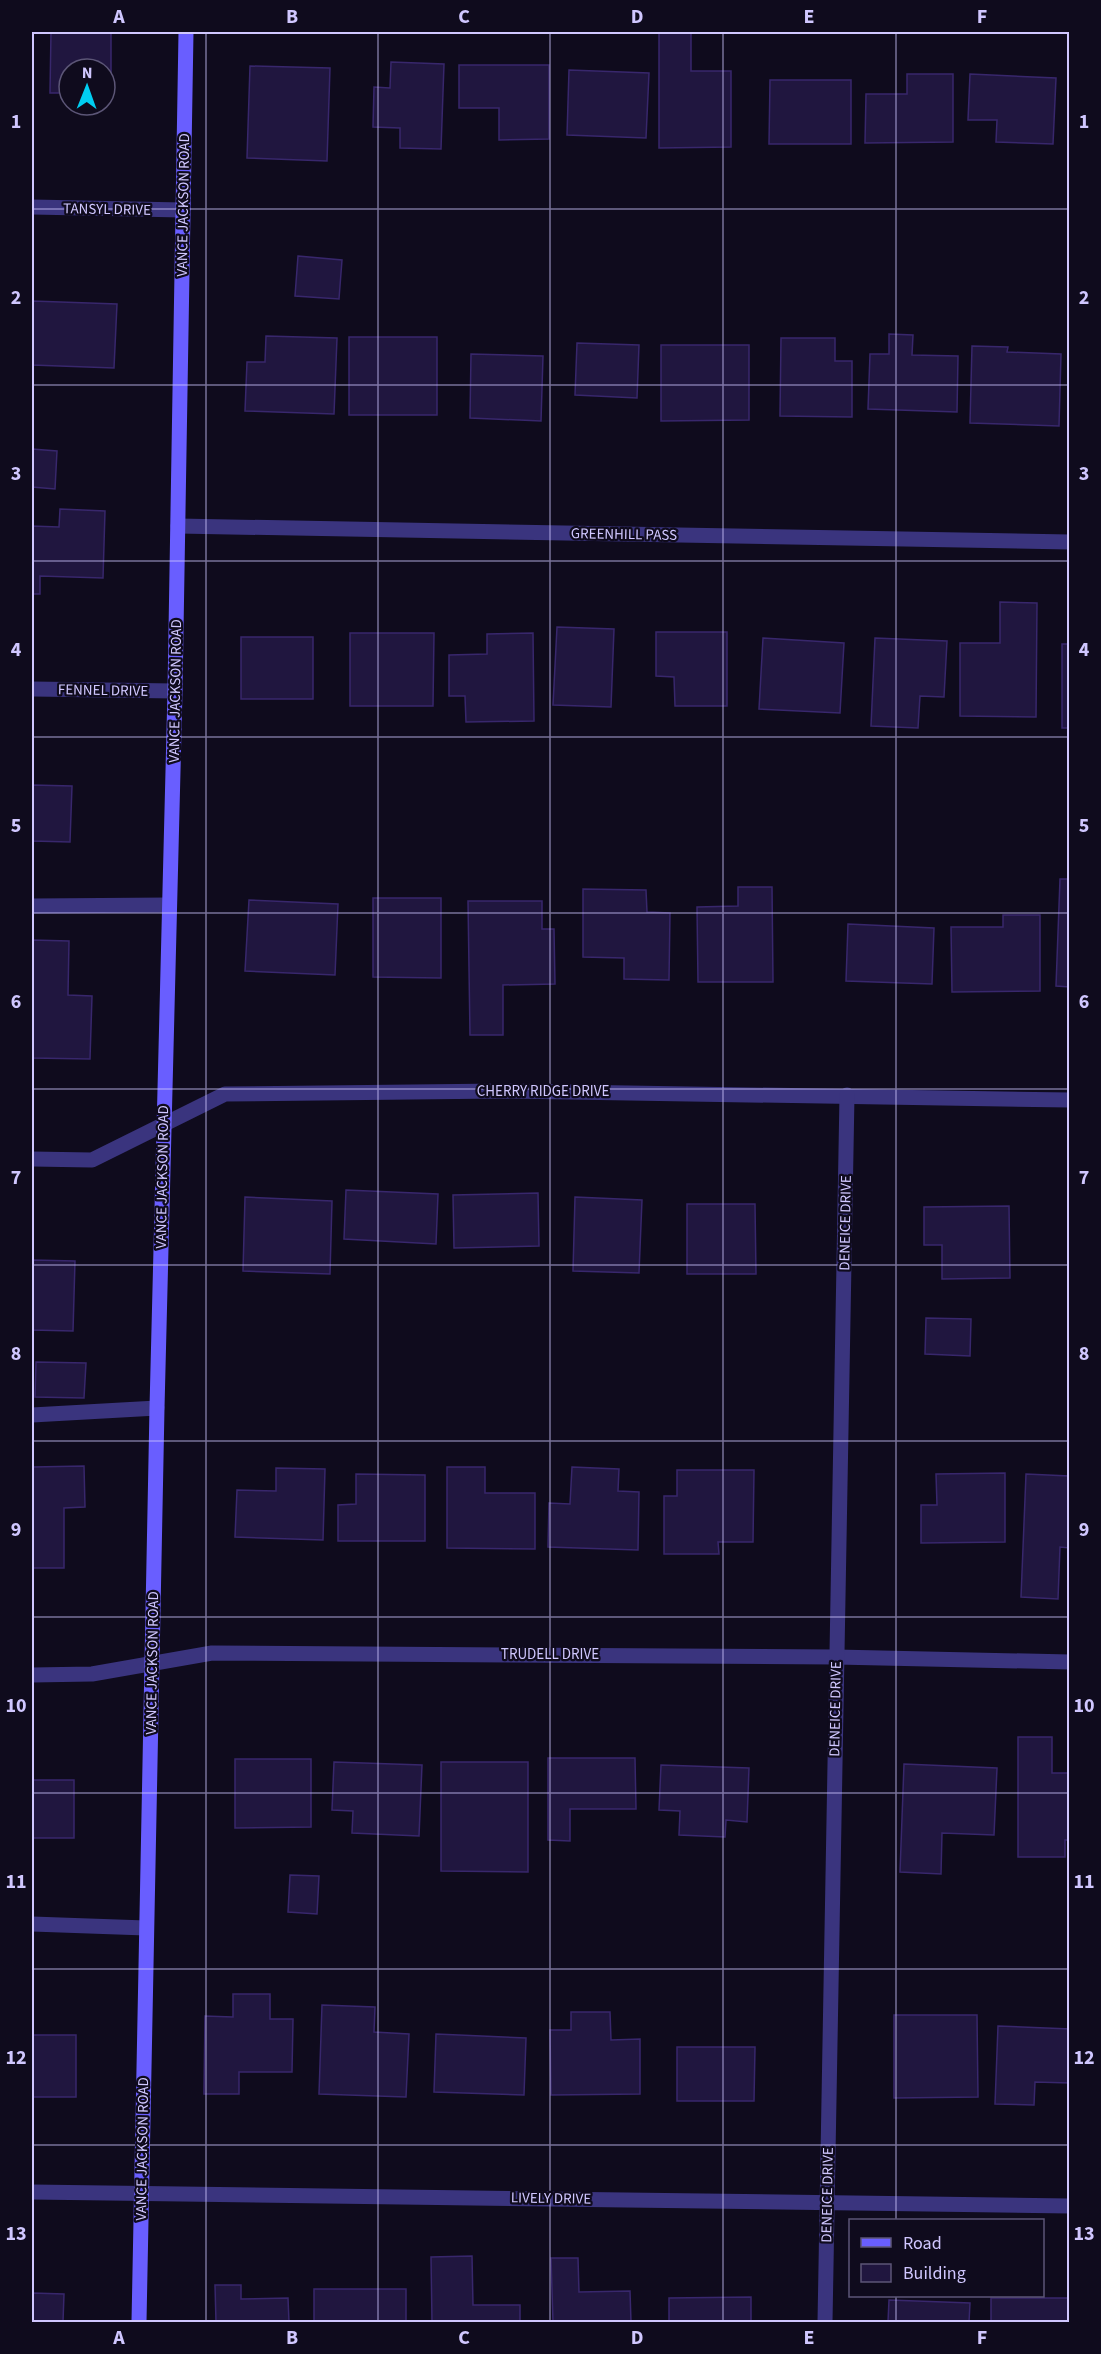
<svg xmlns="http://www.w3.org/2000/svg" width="1101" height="2354" viewBox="0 0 1101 2354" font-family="'Source Sans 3',sans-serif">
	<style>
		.building { fill: #20163f; stroke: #38276c; stroke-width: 1.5 }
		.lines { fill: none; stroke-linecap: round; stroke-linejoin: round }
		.lane { stroke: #3a347e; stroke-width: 15 }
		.street { stroke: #3a347e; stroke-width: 15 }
		.secondary { stroke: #695eff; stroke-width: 15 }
		.grid { fill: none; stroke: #d0c7ff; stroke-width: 1.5; stroke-opacity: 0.55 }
		.labels { text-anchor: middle; stroke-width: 4.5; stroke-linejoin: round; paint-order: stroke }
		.street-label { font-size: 15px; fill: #d0c7ff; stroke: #0f0b1d }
		.neatline { fill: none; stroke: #d0c7ff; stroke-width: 2 }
		.grid-label { font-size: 20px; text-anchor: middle; font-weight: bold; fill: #d0c7ff }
	</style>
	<rect width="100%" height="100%" fill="#0f0b1d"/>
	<g class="building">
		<polygon points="51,32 111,32 111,94 105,94 105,69 69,69 69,93 50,93"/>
		<polygon points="659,32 691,32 691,71 731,71 731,147 659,148"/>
		<polygon points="391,62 444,64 441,149 400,148 400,128 373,127 374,87 390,88"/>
		<polygon points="459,65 549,65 549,139 499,140 499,108 459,108"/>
		<polygon points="250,66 330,68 327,161 247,158"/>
		<polygon points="569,70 649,73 646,138 567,135"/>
		<polygon points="907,74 953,74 953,142 865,143 866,94 907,94"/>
		<polygon points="970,74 1056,78 1053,144 996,142 997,120 968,120"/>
		<polygon points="770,80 851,80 851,144 769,144"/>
		<polygon points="298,256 342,260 339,299 295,296"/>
		<polygon points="32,301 117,304 114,368 32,365"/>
		<polygon points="889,334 913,335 912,355 958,356 957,412 868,409 870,354 889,354"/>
		<polygon points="266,336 337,338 334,414 245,411 247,362 265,362"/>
		<rect x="349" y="337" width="88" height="78"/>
		<polygon points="781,338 835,338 835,361 852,361 852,417 780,416"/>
		<polygon points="577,343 639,345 637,398 575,395"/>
		<polygon points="661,345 749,345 749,420 661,421"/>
		<polygon points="972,346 1008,347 1007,352 1061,354 1059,426 970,423"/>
		<polygon points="471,354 543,356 541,421 470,418"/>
		<polygon points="32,449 57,451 55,489 32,487"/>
		<polygon points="60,509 105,511 103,578 40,576 40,594 32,594 32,526 59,527"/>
		<polygon points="1000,602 1037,603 1036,717 960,716 960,643 1000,643"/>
		<polygon points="557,627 614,629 611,707 553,705"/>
		<polygon points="656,632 727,632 727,706 675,706 674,677 656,676"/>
		<polygon points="350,633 434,633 433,706 350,706"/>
		<polygon points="533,633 534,721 466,722 465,696 449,696 449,655 487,654 487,634"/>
		<rect x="241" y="637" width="72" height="62"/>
		<polygon points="763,638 844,643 840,713 759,709"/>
		<polygon points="875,638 947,641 944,697 920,696 918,728 871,726"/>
		<rect x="1062" y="644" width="8" height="84"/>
		<polygon points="32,785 72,786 70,842 32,841"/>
		<polygon points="1060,879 1070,879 1070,987 1056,986"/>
		<polygon points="738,887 772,887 773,982 698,982 697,907 738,906"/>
		<polygon points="583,889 646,890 647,912 670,913 669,980 624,979 624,958 583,957"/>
		<polygon points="373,898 441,898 441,978 373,977"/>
		<polygon points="249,900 338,904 335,975 245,971"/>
		<polygon points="468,901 542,901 542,929 554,929 555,984 503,985 503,1035 470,1035"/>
		<polygon points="1003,915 1040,915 1040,991 952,992 951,927 1003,927"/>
		<polygon points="848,924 934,928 932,984 846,981"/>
		<polygon points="32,940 69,941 68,995 92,996 90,1059 32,1058"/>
		<polygon points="346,1190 438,1194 436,1244 344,1239"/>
		<polygon points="538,1193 539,1246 454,1248 453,1195"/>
		<polygon points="245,1197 332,1201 330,1274 243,1271"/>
		<polygon points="575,1197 642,1200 639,1273 573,1271"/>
		<polygon points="687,1204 755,1204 756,1274 687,1274"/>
		<polygon points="1009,1206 1010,1278 942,1279 942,1245 924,1245 924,1207"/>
		<polygon points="32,1260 75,1261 73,1331 32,1330"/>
		<polygon points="926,1318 971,1319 970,1356 925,1354"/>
		<polygon points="36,1362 86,1363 84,1398 35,1397"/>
		<polygon points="84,1466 85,1507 64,1508 64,1568 32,1568 33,1467"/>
		<polygon points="447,1467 485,1467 485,1493 535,1493 535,1549 447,1548"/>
		<polygon points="572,1467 619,1469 618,1491 639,1492 638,1550 548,1547 549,1503 570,1504"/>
		<polygon points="276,1468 325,1469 323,1540 235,1537 237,1490 276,1491"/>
		<polygon points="677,1470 754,1470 753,1542 718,1542 719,1554 664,1554 664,1496 677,1496"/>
		<polygon points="1005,1473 1005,1542 921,1543 921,1505 937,1505 936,1474"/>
		<polygon points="356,1474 425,1475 425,1541 338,1541 338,1505 356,1504"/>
		<polygon points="1026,1474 1069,1476 1070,1548 1060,1547 1058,1599 1021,1597"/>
		<polygon points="1018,1737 1052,1737 1052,1773 1070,1773 1070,1840 1065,1840 1065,1857 1018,1857"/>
		<polygon points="548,1758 635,1758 636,1809 570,1809 570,1841 548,1840"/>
		<polygon points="235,1759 311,1759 311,1827 235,1828"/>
		<polygon points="334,1762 422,1765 419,1836 352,1833 353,1811 332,1810"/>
		<polygon points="441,1762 528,1762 528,1872 441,1871"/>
		<polygon points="904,1764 997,1768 994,1835 942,1833 941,1874 900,1872"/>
		<polygon points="661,1765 749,1768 747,1822 726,1820 725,1837 679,1835 680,1811 659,1810"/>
		<rect x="32" y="1780" width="42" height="58"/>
		<polygon points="290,1875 319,1876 317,1914 288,1912"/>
		<polygon points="233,1994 270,1994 270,2019 293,2019 292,2072 239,2072 239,2094 204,2094 205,2016 233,2017"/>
		<polygon points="322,2005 375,2007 374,2032 409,2034 406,2097 319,2094"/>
		<polygon points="571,2012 610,2012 611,2040 640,2039 640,2094 551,2095 550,2030 571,2030"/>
		<polygon points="894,2015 977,2015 978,2097 894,2098"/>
		<polygon points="998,2026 1070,2029 1070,2083 1035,2082 1034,2105 995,2104"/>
		<polygon points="436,2034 526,2038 524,2095 434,2092"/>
		<rect x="32" y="2035" width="44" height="62"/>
		<polygon points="677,2047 755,2047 754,2101 677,2101"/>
		<polygon points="472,2256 473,2305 520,2305 520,2322 432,2322 431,2257"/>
		<polygon points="551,2258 578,2258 579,2292 630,2291 631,2322 553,2322"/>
		<polygon points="215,2285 241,2285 241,2299 288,2298 289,2322 216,2322"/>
		<rect x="314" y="2289" width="92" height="33"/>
		<polygon points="32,2293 64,2294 63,2322 32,2322"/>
		<polygon points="751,2297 751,2322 669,2322 669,2298"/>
		<rect x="991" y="2298" width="79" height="24"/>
		<polygon points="889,2300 970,2303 969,2322 888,2322"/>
	</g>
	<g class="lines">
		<g class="lane">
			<polyline points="32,906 169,905"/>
			<polyline points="32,1415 157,1408"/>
			<polyline points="32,1924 146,1928"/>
		</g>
		<g class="street">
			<polyline points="32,207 183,210"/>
			<polyline points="178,526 1070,542"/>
			<polyline points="32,689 175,691"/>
			<polyline points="32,1159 92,1160 225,1094 502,1091 1070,1100"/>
			<polyline points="32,1675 92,1674 212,1653 836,1657 1070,1662"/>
			<polyline points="32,2192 1070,2206"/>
			<polyline points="825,2322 847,1095"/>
		</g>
		<polyline class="secondary" points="139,2322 157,1408 175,691 186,32"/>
	</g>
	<path class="grid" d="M206,32V2322M378,32V2322M550,32V2322M723,32V2322M896,32V2220M32,209H1070M32,385H1070M32,561H1070M32,737H1070M32,913H1070M32,1089H1070M32,1265H1070M32,1441H1070M32,1617H1070M32,1793H1070M32,1969H1070M32,2145H1070M896,2296V2322"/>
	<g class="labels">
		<g class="street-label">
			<text transform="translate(183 205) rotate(-89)" y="5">VANCE JACKSON ROAD</text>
			<text transform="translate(107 209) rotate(1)" y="5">TANSYL DRIVE</text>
			<text transform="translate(624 534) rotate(1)" y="5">GREENHILL PASS</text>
			<text transform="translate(103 690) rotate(1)" y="5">FENNEL DRIVE</text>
			<text transform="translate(175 691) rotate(-89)" y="5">VANCE JACKSON ROAD</text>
			<text x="543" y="1096">CHERRY RIDGE DRIVE</text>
			<text transform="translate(162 1177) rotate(-89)" y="5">VANCE JACKSON ROAD</text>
			<text transform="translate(845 1223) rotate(-89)" y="5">DENEICE DRIVE</text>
			<text x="550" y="1659">TRUDELL DRIVE</text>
			<text transform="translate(152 1663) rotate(-89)" y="5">VANCE JACKSON ROAD</text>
			<text transform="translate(835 1709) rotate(-89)" y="5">DENEICE DRIVE</text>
			<text transform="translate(142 2149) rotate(-89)" y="5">VANCE JACKSON ROAD</text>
			<text transform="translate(827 2195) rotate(-89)" y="5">DENEICE DRIVE</text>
			<text transform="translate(551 2198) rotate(1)" y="5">LIVELY DRIVE</text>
		</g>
	</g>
	<rect width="1101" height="2354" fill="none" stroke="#0f0b1d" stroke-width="66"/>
	<rect x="849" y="2219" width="195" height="78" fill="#0f0b1d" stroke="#5c5677" stroke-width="1.5"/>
	<rect x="861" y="2238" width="30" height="9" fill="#695eff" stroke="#5c5677" stroke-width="1.5"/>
	<text x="903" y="2249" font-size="18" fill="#d0c7ff">Road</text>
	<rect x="861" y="2264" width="30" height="18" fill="#20163f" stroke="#5c5677" stroke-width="1.5"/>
	<text x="903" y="2279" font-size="18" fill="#d0c7ff">Building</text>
	<g transform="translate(87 87) rotate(1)"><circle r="28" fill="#0f0b1d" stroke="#5c5677" stroke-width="1.5"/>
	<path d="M0-4.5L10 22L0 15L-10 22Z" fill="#00cef2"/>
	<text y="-9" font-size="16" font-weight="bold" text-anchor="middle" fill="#d0c7ff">N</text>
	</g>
	<rect x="33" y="33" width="1035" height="2288" class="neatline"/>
	<g class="grid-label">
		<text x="119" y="23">A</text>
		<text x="292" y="23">B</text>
		<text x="464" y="23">C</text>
		<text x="637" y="23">D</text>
		<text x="809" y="23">E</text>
		<text x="982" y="23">F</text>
		<text x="16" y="128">1</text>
		<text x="1084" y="128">1</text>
		<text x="16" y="304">2</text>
		<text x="1084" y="304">2</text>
		<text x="16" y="480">3</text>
		<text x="1084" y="480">3</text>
		<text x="16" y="656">4</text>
		<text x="1084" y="656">4</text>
		<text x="16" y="832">5</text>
		<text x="1084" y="832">5</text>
		<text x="16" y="1008">6</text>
		<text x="1084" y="1008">6</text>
		<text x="16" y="1184">7</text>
		<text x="1084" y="1184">7</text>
		<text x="16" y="1360">8</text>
		<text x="1084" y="1360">8</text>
		<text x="16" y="1536">9</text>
		<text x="1084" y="1536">9</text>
		<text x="16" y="1712">10</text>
		<text x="1084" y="1712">10</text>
		<text x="16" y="1888">11</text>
		<text x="1084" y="1888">11</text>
		<text x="16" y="2064">12</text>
		<text x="1084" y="2064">12</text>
		<text x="16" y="2240">13</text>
		<text x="1084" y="2240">13</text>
		<text x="119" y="2344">A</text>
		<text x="292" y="2344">B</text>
		<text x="464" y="2344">C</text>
		<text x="637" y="2344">D</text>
		<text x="809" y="2344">E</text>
		<text x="982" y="2344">F</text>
	</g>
</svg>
